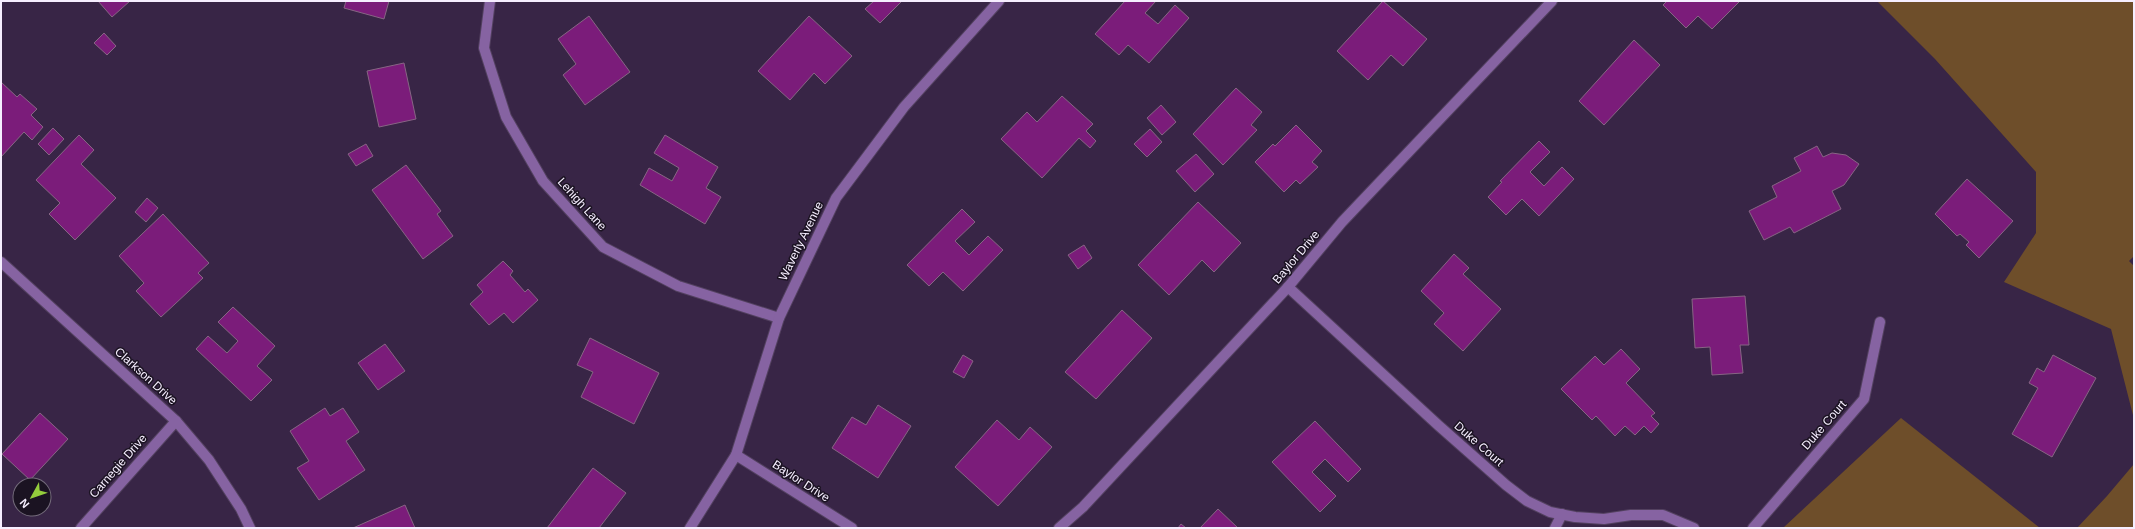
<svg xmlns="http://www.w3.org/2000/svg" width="2135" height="529" viewBox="0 0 2135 529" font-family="Helvetica,sans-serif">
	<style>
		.forest { fill: #6e4e2a }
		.building { fill: #7b1c7a; stroke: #876584 }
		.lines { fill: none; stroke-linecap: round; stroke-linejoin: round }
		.service-casing { stroke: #534160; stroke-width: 12 }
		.minor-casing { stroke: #534160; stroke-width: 12 }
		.tertiary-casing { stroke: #534160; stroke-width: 12 }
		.service { stroke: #8663a2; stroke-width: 10 }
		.minor { stroke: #8663a2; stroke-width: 10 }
		.tertiary { stroke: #8663a2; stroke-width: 10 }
		.labels { text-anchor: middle; stroke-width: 3; stroke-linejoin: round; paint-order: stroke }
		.street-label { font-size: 12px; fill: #f6eeff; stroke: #1b1322 }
	</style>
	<rect width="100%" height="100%" fill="#382546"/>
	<g class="forest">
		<polygon points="1877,1 2134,1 2134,256 2129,261 2134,266 2134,419 2111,329 2004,282 2036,233 2036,172 1935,59"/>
		<polygon points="1901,418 2040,528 1783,528"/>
		<polygon points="2134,464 2134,528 2077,528 2107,496"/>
	</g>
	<g class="building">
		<polygon points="98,1 130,1 112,17"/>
		<polygon points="346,1 389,1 384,19 344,8"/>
		<polygon points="874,1 902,1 880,23 865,9"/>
		<polygon points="1125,1 1156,1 1145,13 1158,24 1175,5 1189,18 1149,63 1128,45 1119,55 1095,34"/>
		<polygon points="1383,1 1427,39 1403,66 1391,55 1368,80 1337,51"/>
		<polygon points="1667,1 1740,1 1712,29 1698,16 1686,28 1663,5"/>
		<polygon points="589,16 630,72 585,105 563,75 576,64 558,39"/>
		<polygon points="809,16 852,56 825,84 814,73 790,100 758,71"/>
		<polygon points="104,33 116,46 107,55 94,43"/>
		<polygon points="1634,40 1660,65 1604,125 1579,101"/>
		<polygon points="404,63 416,119 379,127 367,71"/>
		<polygon points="1,82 17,97 20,94 37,109 31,115 43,127 32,140 24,132 1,157"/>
		<polygon points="1236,88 1262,112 1251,125 1257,130 1223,165 1193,134"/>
		<polygon points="1062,96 1093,124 1086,131 1096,141 1090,148 1079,138 1042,178 1001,139 1027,112 1037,122"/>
		<polygon points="1161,105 1176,122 1162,135 1147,118"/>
		<polygon points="1296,125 1322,151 1312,162 1318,167 1300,184 1296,180 1284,192 1255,162 1273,144 1275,146"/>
		<polygon points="53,128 64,139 49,155 38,144"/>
		<polygon points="1150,129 1162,142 1147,157 1134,144"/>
		<polygon points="79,135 94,150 81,164 116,198 75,240 49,214 60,203 36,180"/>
		<polygon points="665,135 718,167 706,188 721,197 705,224 640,185 649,168 672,181 679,168 654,153"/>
		<polygon points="1539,141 1550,152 1530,172 1544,186 1562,167 1574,179 1539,216 1522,199 1506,215 1488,197 1502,182 1500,181"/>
		<polygon points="366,144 373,156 356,166 348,154"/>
		<polygon points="1817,146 1823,157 1832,153 1846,155 1859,164 1844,185 1832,191 1841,209 1794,233 1790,227 1764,240 1749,211 1777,197 1772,186 1801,171 1794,158"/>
		<polygon points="1196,154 1214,174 1195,192 1176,171"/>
		<polygon points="406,165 441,211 437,214 453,236 423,259 372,190"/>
		<polygon points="1967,179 2013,221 1979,258 1966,245 1969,242 1960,234 1957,236 1935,214"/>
		<polygon points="147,198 158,208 146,222 135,212"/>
		<polygon points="1198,202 1241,243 1214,272 1202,260 1169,295 1138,265"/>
		<polygon points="962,209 975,222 955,241 969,255 988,236 1003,250 963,291 943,272 929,286 907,265"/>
		<polygon points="163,214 209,263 198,273 203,278 161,317 136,291 144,283 119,256"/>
		<polygon points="1084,245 1092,258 1078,269 1068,255"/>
		<polygon points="1454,254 1469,268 1463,274 1501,309 1463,351 1434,324 1444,313 1421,291"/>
		<polygon points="503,261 513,271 510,275 525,292 528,289 538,300 513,323 504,313 489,325 470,304 483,292 477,285"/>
		<polygon points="1745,296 1749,345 1740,345 1743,373 1712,375 1710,347 1695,348 1692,299"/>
		<polygon points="233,307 275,346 257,366 272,380 251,401 196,349 208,336 227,353 238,341 218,322"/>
		<polygon points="1122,310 1152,338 1096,399 1065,372"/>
		<polygon points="590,338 659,373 634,424 581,397 593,372 577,365"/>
		<polygon points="385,344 405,371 378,390 358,363"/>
		<polygon points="1621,349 1640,369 1626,383 1655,413 1651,416 1659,424 1651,433 1644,426 1635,435 1625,426 1615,436 1596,416 1592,420 1561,389 1595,356 1604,365"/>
		<polygon points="963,355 973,361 964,378 953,372"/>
		<polygon points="2053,355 2096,378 2052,457 2012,434 2038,388 2029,383 2037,368 2044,372"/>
		<polygon points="878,405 911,426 878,478 832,448 852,417 866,425"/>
		<polygon points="325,408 330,416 343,408 359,432 346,441 365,470 319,500 297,468 309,461 290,431"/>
		<polygon points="40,413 68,439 30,480 2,454"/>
		<polygon points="997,420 1019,440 1030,427 1052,447 998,506 955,467"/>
		<polygon points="1315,421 1361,469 1348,482 1325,459 1312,472 1336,496 1320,512 1272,462"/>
		<polygon points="593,468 626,493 599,528 547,528"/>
		<polygon points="405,505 415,528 353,528"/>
		<polygon points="1218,509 1238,528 1200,528"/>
		<polygon points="1181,524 1186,528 1178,528"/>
	</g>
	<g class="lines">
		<g class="service-casing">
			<polyline id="service" points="1555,528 1562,514"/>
		</g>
		<g class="minor-casing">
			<g id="minor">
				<polyline points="490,1 484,48 506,117 543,181 603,247 678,286 779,318"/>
				<polyline points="1,262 176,421 209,460 241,509 250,528"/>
				<polyline points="1288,287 1438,425 1506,485 1527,501 1550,512 1575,517 1604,519 1631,515 1663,515 1694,528"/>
				<polyline points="736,455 852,528"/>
				<polyline points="81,528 176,421"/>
				<polyline points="1059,528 1083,507 1288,287 1342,222 1552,1"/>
				<polyline points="1753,528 1864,399 1880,322"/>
			</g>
		</g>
		<g class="tertiary-casing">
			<polyline id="tertiary" points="690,528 736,455 779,318 836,198 904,107 999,1"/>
		</g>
		<use href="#service" class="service"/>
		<use href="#minor" class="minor"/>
		<use href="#tertiary" class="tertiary"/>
	</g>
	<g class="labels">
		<g class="street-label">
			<text transform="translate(582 204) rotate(48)" y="4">Lehigh Lane</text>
			<text transform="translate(801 241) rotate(-64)" y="4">Waverly Avenue</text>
			<text transform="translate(1296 257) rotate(-50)" y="4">Baylor Drive</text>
			<text transform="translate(146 376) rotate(42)" y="4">Clarkson Drive</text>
			<text transform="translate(1824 425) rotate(-49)" y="4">Duke Court</text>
			<text transform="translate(1479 444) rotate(41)" y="4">Duke Court</text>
			<text transform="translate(118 466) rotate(-49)" y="4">Carnegie Drive</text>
			<text transform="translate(801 481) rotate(33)" y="4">Baylor Drive</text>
		</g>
	</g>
	<rect width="2135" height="529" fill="none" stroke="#f6eeff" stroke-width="4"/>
	<g transform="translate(32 497) rotate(230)"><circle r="19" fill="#1b1322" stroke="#736b7a"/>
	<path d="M0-3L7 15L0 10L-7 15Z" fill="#94cc3c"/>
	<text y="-6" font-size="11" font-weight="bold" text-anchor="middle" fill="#f6eeff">N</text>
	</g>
</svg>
